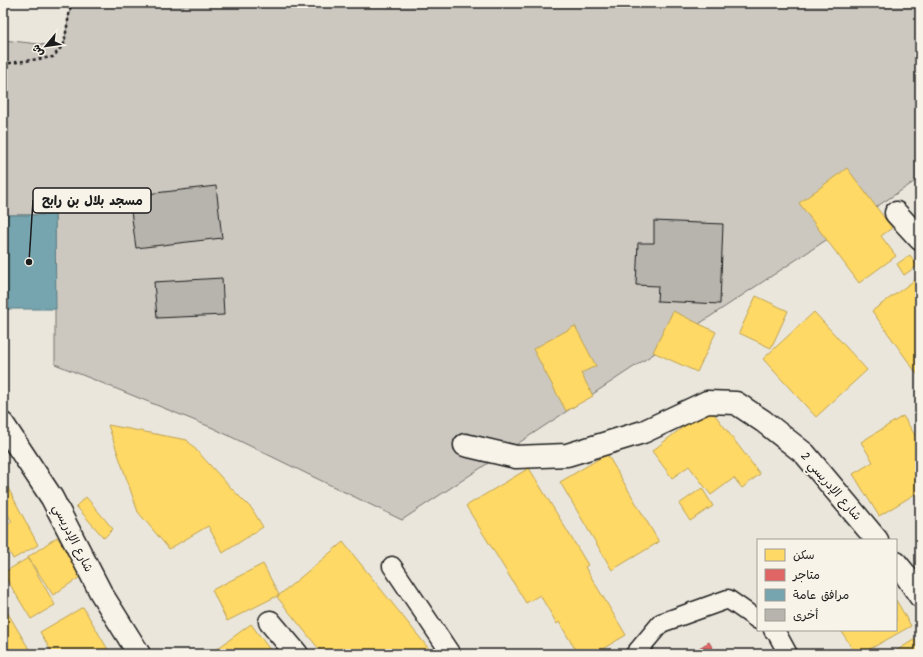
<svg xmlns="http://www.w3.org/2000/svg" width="923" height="657" viewBox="0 0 923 657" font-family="Kalam,'Playpen Sans Arabic',sans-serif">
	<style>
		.green { fill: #ccc8c0; stroke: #74726e }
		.homes { fill: #ffd966; stroke: #bba050 }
		.shops { fill: #e06666; stroke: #a55050 }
		.public { fill: #76a5af; stroke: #5b7c83 }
		.building { fill: #b6b4ac; stroke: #1c1c1c }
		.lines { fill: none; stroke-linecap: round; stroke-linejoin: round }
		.lane-casing { stroke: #1c1c1c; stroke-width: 21 }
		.street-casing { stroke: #1c1c1c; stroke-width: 25 }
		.path { stroke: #1c1c1c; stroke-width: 2.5; stroke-dasharray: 3 3; stroke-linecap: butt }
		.lane { stroke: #f7f3e8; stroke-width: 18 }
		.street { stroke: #f7f3e8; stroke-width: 22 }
		.labels { text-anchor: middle; stroke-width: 4; stroke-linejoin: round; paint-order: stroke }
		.street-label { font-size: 12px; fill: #1c1c1c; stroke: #f7f3e8 }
		.leader { fill: none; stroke: #1c1c1c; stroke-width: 1.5 }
		.callout-dot { fill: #1c1c1c; stroke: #f7f3e8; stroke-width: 1.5 }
		.callout { fill: #f7f3e8; stroke: #1c1c1c; stroke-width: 1.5 }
		.callout-label { font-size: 13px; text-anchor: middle; font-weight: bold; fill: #1c1c1c }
	</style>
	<rect width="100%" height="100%" fill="#eae6dc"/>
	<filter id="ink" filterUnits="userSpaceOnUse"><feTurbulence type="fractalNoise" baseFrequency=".025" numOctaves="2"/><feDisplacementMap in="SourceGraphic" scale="8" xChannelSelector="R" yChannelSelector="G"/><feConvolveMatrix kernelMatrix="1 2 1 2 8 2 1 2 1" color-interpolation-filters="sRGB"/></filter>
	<g filter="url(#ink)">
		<polygon class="green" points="71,3 904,3 920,7 920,178 402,520 213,428 55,364 55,215 3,215 3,40 57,46 64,44"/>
		<g class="homes">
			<polygon points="847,168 892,228 881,236 896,256 859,283 799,203"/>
			<polygon points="910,255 917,266 904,275 897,264"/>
			<polygon points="919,277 920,279 920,378 872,311"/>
			<polygon points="756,296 788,311 771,348 739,333"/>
			<polygon points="673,311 716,332 697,372 653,352"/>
			<polygon points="814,312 867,370 816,417 763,359"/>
			<polygon points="575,326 596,366 581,373 593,396 566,411 533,349"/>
			<polygon points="709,407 760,474 742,488 734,478 711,495 689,466 672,478 652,451"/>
			<polygon points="903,416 920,443 920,491 879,516 853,474 873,462 861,442"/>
			<polygon points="108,425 187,440 231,488 252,509 263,527 223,553 208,526 169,549 138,512"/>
			<polygon points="607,454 659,542 612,570 560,482"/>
			<polygon points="529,468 588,565 585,567 626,635 594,654 578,654 559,622 557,624 540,595 526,603 466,506"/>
			<polygon points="7,486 38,545 13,559 6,545 3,547 3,526 12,522 3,505 3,488"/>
			<polygon points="702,488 713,506 690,521 679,504"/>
			<polygon points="86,497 113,529 104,538 76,506"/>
			<polygon points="57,537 83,575 53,595 28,557"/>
			<polygon points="343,542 433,654 323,654 277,597"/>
			<polygon points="28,558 55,605 31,619 3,573"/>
			<polygon points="263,564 279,595 227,621 212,590"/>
			<polygon points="896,600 911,626 861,654 855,654 841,630 896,630"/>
			<polygon points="3,605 29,649 20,654 3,654"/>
			<polygon points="83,607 110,653 53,654 40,632"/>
			<polygon points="251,624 273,654 210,654"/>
			<polygon points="920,636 920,654 891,654"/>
		</g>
		<polygon class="shops" points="709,642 716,654 689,654"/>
		<polygon class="public" points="3,215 55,215 56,309 3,309"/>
		<g class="building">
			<polygon points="216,186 222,238 136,248 129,196"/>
			<polygon points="654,221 723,224 720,304 657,301 658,286 636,285 638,243 654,243"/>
			<polygon points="222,278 224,315 157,318 154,282"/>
		</g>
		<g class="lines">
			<g class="lane-casing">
				<g id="lane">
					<polyline points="392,566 451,654"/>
					<polyline points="773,630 776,632 788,654"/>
					<polyline points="635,654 661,623 728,599 758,620"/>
				</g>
			</g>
			<g class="street-casing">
				<g id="street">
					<polyline points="896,213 920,239"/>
					<polyline points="3,424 52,498 101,593 139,654"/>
					<polyline points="465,445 516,457 567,455 643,432 707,402 736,403 763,421 805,454 877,540"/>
					<polyline points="896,563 905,574 920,596"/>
					<polyline points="270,622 297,654"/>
				</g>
			</g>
			<polyline class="path" points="3,64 53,57 64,44 71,3"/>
			<use href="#lane" class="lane"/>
			<use href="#street" class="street"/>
		</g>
	</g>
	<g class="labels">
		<g class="street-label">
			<text transform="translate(831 486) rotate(49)" y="4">شارع الإدريسي 2</text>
			<text transform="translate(73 538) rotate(63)" y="4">شارع الإدريسي</text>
		</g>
	</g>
	<path class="leader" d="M29 262L33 200"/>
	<circle class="callout-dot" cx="29" cy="262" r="4"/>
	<rect class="callout" x="33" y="188" width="118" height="25" rx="4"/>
	<g class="callout-label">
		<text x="92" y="205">مسجد بلال بن رابح</text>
	</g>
	<rect width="923" height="657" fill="none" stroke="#f7f3e8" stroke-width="16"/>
	<rect x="8" y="8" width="907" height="641" fill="none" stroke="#1c1c1c" stroke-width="1.5" filter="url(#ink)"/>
	<rect x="757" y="539" width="140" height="92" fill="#f7f3e8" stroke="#9f9d96"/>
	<rect x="765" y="549" width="20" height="12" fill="#ffd966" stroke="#9f9d96"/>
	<text x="793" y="559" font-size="12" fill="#1c1c1c">سكن</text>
	<rect x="765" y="569" width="20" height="12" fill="#e06666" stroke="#9f9d96"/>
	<text x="793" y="579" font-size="12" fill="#1c1c1c">متاجر</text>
	<rect x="765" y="589" width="20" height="12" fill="#76a5af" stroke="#9f9d96"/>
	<text x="793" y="599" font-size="12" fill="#1c1c1c">مرافق عامة</text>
	<rect x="765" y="609" width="20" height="12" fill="#b6b4ac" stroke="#9f9d96"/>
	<text x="793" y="619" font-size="12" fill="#1c1c1c">أخرى</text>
	<g transform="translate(46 46) rotate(241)" stroke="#f7f3e8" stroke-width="3" paint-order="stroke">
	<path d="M0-3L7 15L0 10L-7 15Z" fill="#1c1c1c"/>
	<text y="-6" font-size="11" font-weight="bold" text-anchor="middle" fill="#1c1c1c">ش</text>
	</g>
</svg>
